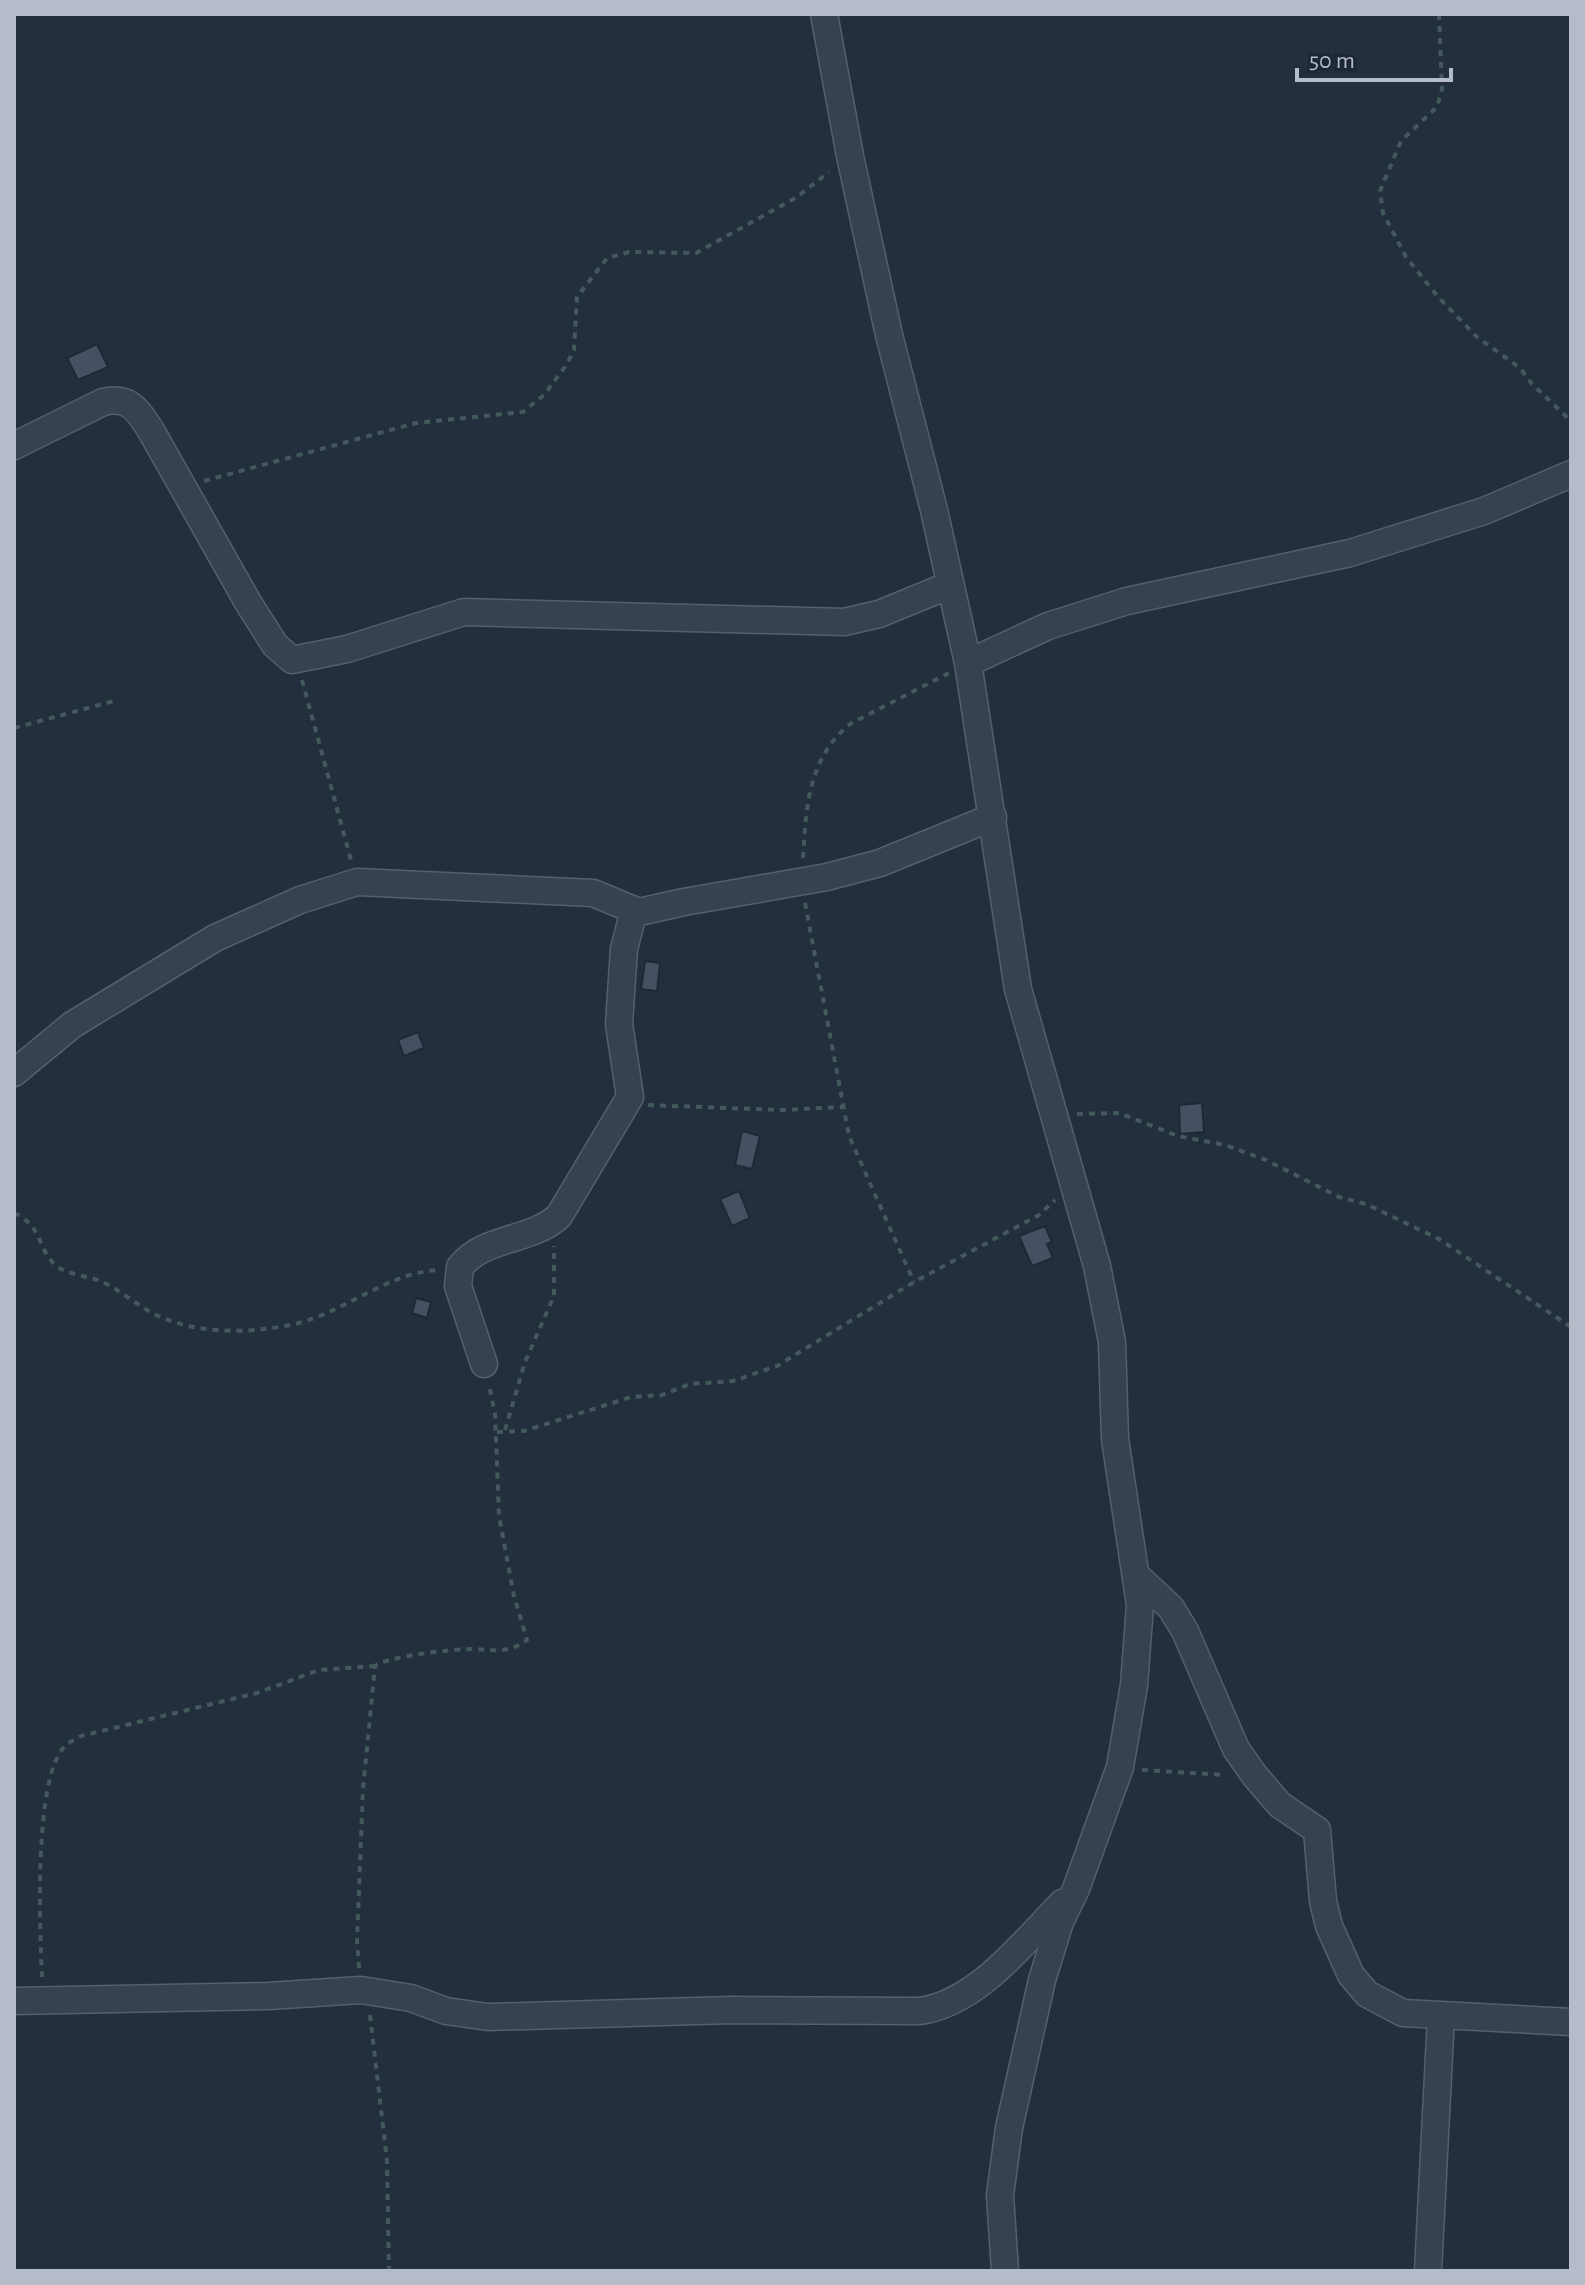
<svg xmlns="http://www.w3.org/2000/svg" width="1585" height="2285" viewBox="0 0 1585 2285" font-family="'Alegreya Sans',sans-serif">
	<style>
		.building { fill: #455162; stroke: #1f2835; stroke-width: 2 }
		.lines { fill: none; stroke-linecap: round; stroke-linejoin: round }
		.minor-casing { stroke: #565f6c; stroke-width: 29 }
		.path { stroke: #44595c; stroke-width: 4; stroke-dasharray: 6 6; stroke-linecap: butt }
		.minor { stroke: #38414e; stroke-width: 26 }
	</style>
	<rect width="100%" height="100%" fill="#242f3e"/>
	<g class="building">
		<polygon points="97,344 108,367 78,380 67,358"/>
		<polygon points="645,961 660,963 657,991 641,989"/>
		<polygon points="418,1032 424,1048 404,1056 398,1040"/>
		<polygon points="1202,1103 1204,1132 1180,1134 1179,1105"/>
		<polygon points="742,1131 760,1136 752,1169 735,1165"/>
		<polygon points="739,1191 750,1218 732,1226 720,1199"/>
		<polygon points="1045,1226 1052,1242 1047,1244 1053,1258 1032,1266 1019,1236"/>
		<polygon points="416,1298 431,1302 427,1318 412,1313"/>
	</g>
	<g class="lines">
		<g class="minor-casing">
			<g id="minor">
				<polyline points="824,14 850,156 889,335 934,510 968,663 1018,989 1097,1266 1112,1342 1115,1439 1140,1605 1134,1685 1120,1767 1076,1889 1060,1922 1042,1980 1009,2128 1000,2195 1005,2271"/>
				<path d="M14,446L103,402C129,396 137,409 150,429L249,604L275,645L292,660L347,649L464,612L844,622L879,614L950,585"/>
				<polyline points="968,663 1048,626 1127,601 1350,553 1484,511 1571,474"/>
				<polyline points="14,1073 72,1025 215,938 300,900 357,882 593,893 639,912"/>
				<path d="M484,1364L458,1286L460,1267C484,1236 531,1242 559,1216L630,1097L619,1024L624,949L632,918L639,912L684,902L827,877L880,863L993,817"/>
				<polyline points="1137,1576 1171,1608 1185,1631 1236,1749 1255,1776 1280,1805 1317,1830 1323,1901 1329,1926 1351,1975 1367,1994 1403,2013 1571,2022"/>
				<path d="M14,2001L268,1996L361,1990L411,1998L446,2011L488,2017L731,2010L920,2011C977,2003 1024,1942 1062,1903"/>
				<polyline points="1428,2271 1441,2017"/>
			</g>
		</g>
		<g class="path">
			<polyline points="1439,14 1442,89 1437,107 1401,141 1380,191 1383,213 1406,257 1439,298 1477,337 1520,368 1532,384 1571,421"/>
			<polyline points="204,481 416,423 523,412 544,395 567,364 574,350 577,297 607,258 629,252 696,253 797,197 829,172"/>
			<polyline points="302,680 351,860"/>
			<polyline points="14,728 114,701"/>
			<path d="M803,858C806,808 808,758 850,724L949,673"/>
			<polyline points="805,903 849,1136 914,1282"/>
			<polyline points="648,1105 781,1110 842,1107"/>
			<polyline points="1077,1114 1119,1113 1178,1136 1225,1145 1266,1160 1339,1197 1366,1204 1439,1239 1571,1327"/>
			<path d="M14,1213C43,1227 36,1245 54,1264C66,1275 85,1275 100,1281C119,1289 134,1303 152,1313C196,1335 248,1334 295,1324C345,1312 385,1274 437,1270"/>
			<polyline points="505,1430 525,1362 554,1296 554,1246"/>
			<polyline points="497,1432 524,1431 631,1397 662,1395 690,1384 733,1381 777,1366 914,1282 1039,1215 1055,1200"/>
			<polyline points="1142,1770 1225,1775"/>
			<path d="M359,1968L357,1941L363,1789L375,1666C388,1656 454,1649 473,1649C494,1650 508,1654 527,1640L514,1596L499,1516L495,1414L489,1385"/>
			<path d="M42,1977C40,1931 33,1778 65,1746C69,1742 76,1739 81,1736L257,1693L319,1670L375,1666"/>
			<polyline points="370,2015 387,2161 389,2271"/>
		</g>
		<use href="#minor" class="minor"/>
	</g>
	<rect width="1585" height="2285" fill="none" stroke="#b4bcc9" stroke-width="32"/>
	<path d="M1297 68v12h154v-12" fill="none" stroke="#b4bcc9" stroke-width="4"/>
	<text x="1309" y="68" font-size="24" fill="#b4bcc9" stroke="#1d2633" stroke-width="6" paint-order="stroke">50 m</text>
</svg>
